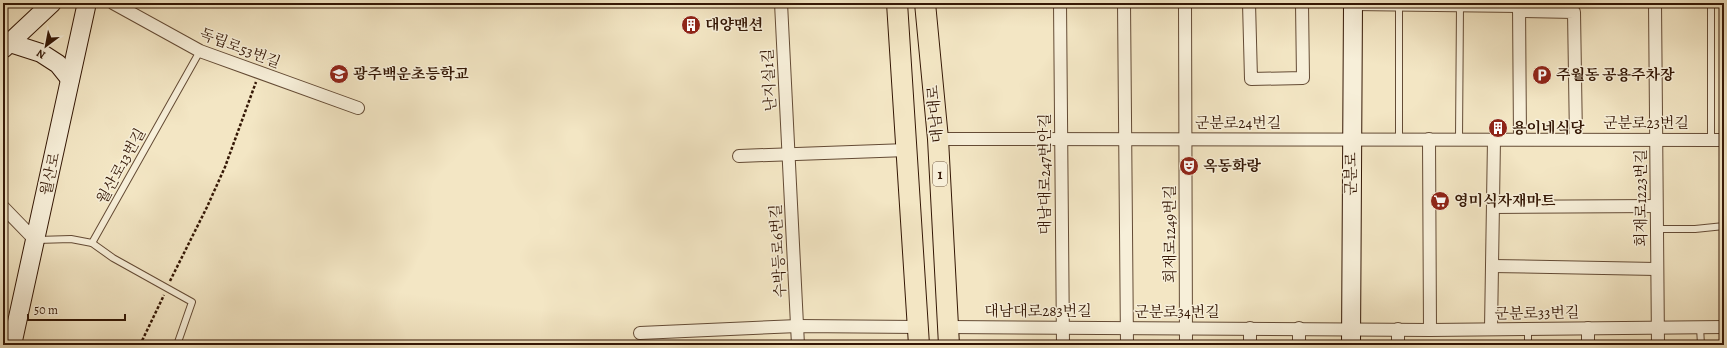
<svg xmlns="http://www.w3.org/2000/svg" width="1727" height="348" viewBox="0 0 1727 348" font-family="Alegreya,'Noto Serif KR',serif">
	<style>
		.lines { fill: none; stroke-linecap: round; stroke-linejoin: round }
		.lane-casing { stroke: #644b35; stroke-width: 8 }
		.street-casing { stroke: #644b35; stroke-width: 14 }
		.secondary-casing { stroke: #341705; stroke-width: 20 }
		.primary-casing { stroke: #341705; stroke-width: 22 }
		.path { stroke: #341705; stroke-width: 2.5; stroke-dasharray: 3 2; stroke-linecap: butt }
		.lane { stroke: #f7efd9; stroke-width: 6 }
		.street { stroke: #f7efd9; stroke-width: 12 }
		.secondary { stroke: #f7efd9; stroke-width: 18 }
		.primary { stroke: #f3e6c4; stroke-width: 20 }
		.labels { text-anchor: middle; stroke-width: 3; stroke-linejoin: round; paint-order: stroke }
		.shield { fill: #f7efd9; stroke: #6e5845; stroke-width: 1 }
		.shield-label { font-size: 14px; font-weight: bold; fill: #341705 }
		.poi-label { font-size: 15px; font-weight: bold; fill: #341705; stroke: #f7efd9; text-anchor: start }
		.street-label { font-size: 15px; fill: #341705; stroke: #f7efd9 }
	</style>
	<rect width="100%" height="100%" fill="#f3e6c4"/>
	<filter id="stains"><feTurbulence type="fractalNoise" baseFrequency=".005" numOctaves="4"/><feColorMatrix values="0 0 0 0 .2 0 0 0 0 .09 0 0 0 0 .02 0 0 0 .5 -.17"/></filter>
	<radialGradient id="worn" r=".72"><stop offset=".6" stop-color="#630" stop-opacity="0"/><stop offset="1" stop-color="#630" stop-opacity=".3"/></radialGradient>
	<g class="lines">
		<g class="lane-casing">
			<g id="lane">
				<polyline points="1399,139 1399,5"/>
				<polyline points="1459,139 1460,5"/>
				<polyline points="1711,140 1711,3"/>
				<polyline points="1657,229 1695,229 1724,226"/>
				<polyline points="37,240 71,239 92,243 200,51"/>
				<polyline points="92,243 113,258 192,302 177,345"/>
				<polyline points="1700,327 1701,345"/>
				<polyline points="1528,329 1528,345"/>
			</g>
		</g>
		<g class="street-casing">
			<g id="street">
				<polyline points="113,3 200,51 358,108"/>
				<polyline points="781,3 798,345"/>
				<polyline points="1060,3 1063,345"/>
				<polyline points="1124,3 1127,345"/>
				<polyline points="1185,3 1186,345"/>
				<polyline points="1249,3 1251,79 1303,78 1302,3"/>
				<polyline points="1655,3 1658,345"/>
				<polyline points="1353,4 1519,6"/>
				<polyline points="1519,4 1520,139"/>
				<polyline points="1519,11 1574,12 1576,139"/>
				<polyline points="938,139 1724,140"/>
				<polyline points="1429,139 1430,330"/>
				<polyline points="739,156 907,150"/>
				<polyline points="3,207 35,240"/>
				<polyline points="1493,207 1656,206"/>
				<polyline points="1492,266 1656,269"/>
				<polyline points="949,327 1430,330 1724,327"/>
				<polyline points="1588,328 1588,345"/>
				<polyline points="1398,329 1398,345"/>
				<polyline points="1491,329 1494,139"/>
				<polyline points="640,333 798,326 918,327"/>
				<polyline points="1250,345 1250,328"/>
				<polyline points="1299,345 1299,328"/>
			</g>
		</g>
		<g class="secondary-casing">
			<g id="secondary">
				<polyline points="10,43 41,53 58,64 70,79"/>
				<polyline points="3,49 52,3"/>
				<polyline points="12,345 86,7 85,3"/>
				<polyline points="1351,345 1353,3"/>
			</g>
		</g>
		<g class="primary-casing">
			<g id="primary">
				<polyline points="897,3 919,345"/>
				<polyline points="925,3 938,139 949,345"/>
			</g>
		</g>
		<g class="path">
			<polyline points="170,281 207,207 225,167 256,82"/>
			<polyline points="140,345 164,295"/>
		</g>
		<use href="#lane" class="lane"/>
		<use href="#street" class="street"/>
		<use href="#secondary" class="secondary"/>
		<use href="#primary" class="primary"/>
	</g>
	<defs>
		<g id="building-disc" transform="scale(1)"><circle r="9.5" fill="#8f2418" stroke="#f7efd9"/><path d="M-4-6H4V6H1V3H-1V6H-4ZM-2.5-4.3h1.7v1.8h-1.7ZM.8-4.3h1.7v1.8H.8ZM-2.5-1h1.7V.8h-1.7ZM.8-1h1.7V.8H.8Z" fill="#fff"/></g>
		<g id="school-disc" transform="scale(1)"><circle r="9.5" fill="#8f2418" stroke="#f7efd9"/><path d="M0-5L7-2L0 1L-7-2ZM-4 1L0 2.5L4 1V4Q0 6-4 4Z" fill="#fff"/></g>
		<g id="parking-disc" transform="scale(1)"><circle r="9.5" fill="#8f2418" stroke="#f7efd9"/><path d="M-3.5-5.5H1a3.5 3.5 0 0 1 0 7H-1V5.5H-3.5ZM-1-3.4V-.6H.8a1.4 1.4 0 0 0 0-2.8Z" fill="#fff"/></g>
		<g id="theatre-disc" transform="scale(1)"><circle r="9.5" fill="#8f2418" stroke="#f7efd9"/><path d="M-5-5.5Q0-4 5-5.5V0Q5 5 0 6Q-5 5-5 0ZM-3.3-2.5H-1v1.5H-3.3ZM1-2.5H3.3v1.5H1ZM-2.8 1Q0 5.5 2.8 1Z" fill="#fff"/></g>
		<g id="supermarket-disc" transform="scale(1)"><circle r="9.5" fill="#8f2418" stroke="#f7efd9"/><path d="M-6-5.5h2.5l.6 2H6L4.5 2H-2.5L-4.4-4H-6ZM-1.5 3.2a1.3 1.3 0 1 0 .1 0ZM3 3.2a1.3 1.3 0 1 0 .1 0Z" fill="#fff"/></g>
	</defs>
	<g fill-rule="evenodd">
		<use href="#building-disc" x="691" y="25"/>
		<use href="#school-disc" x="339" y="74"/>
		<use href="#parking-disc" x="1542" y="75"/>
		<use href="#building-disc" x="1498" y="128"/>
		<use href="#theatre-disc" x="1189" y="166"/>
		<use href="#supermarket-disc" x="1440" y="201"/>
	</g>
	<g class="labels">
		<rect class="shield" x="933" y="162" width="14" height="24" rx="3"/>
		<g class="shield-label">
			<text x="940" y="179">1</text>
		</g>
		<g class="poi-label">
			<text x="705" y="30">대양맨션</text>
			<text x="353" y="79">광주백운초등학교</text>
			<text x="1556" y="80">주월동 공용주차장</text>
			<text x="1512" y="133">용이네식당</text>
			<text x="1203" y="171">옥동화랑</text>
			<text x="1454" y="206">영미식자재마트</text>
		</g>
		<g class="street-label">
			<text transform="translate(240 48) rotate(21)" y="5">독립로53번길</text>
			<text transform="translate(769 80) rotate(-93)" y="5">난지실1길</text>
			<text transform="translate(935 114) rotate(-95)" y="5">대남대로</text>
			<text x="1238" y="128">군분로24번길</text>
			<text x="1646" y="128">군분로23번길</text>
			<text transform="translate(121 166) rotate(-61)" y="5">월산로13번길</text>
			<text transform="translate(50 174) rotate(-78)" y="5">월산로</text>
			<text transform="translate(1045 174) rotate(-90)" y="5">대남대로247번안길</text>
			<text transform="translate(1351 174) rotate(-90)" y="5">군분로</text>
			<text transform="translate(1641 198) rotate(-90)" y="5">회재로1223번길</text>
			<text transform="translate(1170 234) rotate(-90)" y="5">회재로1249번길</text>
			<text transform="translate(778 251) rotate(-93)" y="5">수박등로6번길</text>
			<text x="1038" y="316">대남대로283번길</text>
			<text x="1177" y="317">군분로34번길</text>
			<text transform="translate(1537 313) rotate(-1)" y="5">군분로33번길</text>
		</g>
	</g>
	<rect width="1727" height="348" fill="none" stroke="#f3e6c4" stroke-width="16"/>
	<rect x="4" y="4" width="1719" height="340" fill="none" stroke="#341705" stroke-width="2"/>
	<rect x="8" y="8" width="1711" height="332" fill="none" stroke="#341705"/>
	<g transform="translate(46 46) rotate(212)" stroke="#f7efd9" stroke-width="3" paint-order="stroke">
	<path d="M0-3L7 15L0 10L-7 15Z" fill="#341705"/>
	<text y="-6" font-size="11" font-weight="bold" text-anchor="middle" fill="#341705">N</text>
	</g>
	<path d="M28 314v6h97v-6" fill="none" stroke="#341705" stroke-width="2"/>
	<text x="34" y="314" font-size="12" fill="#341705" stroke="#f7efd9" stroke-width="3" paint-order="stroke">50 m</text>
	<rect width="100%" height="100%" filter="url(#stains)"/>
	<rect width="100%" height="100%" fill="url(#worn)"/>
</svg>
